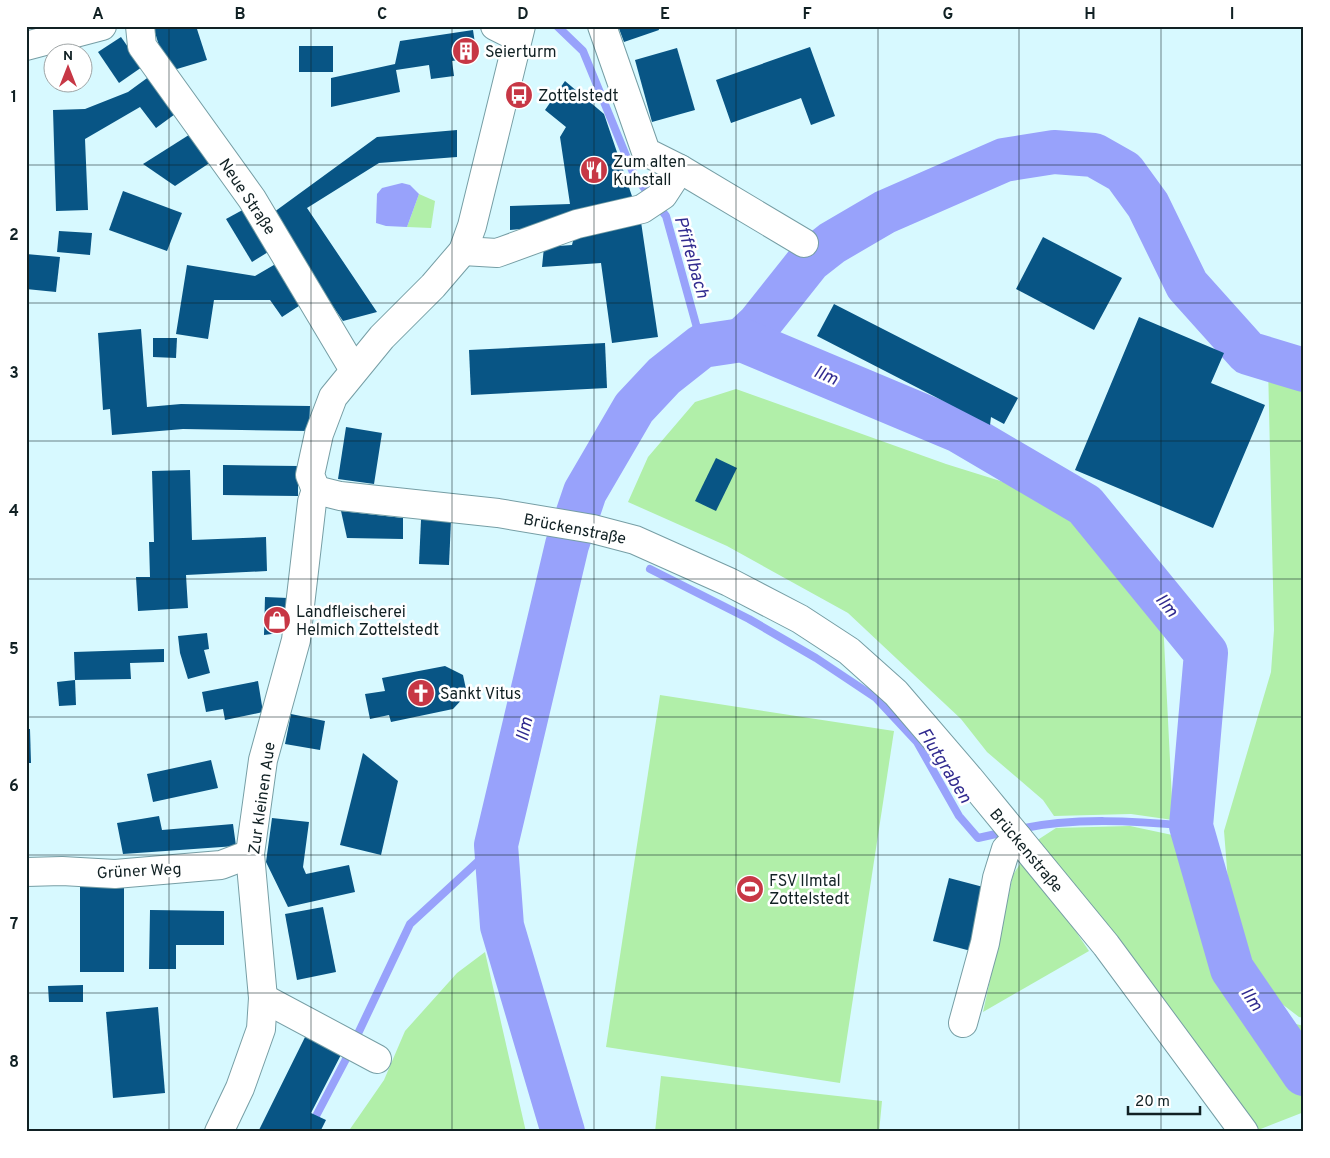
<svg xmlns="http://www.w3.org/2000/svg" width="1330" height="1158" viewBox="0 0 1330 1158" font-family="Overpass,sans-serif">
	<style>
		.green { fill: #b1efa9 }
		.water { fill: #98a2fb }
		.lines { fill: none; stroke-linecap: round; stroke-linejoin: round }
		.stream { stroke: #98a2fb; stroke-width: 8 }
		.river { stroke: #98a2fb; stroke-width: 44 }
		.building { fill: #085585 }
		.minor-casing { stroke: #769ea5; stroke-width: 30 }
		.minor { stroke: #fff; stroke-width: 28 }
		.grid { fill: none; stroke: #112124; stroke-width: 1; stroke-opacity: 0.55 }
		.labels { text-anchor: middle; stroke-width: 5; stroke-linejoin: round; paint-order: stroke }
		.poi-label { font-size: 16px; fill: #112124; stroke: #fff; text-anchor: start }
		.street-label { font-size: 16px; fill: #112124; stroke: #fff }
		.water-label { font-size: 18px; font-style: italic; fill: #312b8f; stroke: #fff }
		.neatline { fill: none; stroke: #112124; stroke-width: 2 }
		.grid-label { font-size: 16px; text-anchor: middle; font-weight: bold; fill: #112124 }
	</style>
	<rect width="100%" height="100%" fill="#d7f9ff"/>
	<g class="green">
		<polygon points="419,194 435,201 431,228 407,227"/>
		<polygon points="1268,365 1304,375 1304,1018 1299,1017 1235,968 1224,831 1271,672 1274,630"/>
		<polygon points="736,389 946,464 1083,507 1162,600 1173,820 1131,814 1054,816 1043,800 987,752 961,719 848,613 727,546 628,502 648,457 695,402"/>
		<polygon points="660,695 894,731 840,1083 606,1047"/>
		<polygon points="1130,826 1177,836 1228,972 1296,1024 1304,1026 1304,1112 1253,1132 1036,841 1056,828"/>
		<polygon points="1025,856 1089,951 983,1012 1013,875"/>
		<polygon points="485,952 526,1132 348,1132 384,1080 405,1031 457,973"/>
		<polygon points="661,1076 882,1101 879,1132 655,1132"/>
	</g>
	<polygon class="water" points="402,183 410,185 419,194 407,227 386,226 376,223 377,194 382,188"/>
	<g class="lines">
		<g class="stream">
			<polyline points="557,26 583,51 634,175 666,216 702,346"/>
			<polyline points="650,569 749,619 816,658 876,698 917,742 959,816 978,838 1005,832"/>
			<path d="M1019,829C1075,817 1134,821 1191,826"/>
			<polyline points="316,1116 345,1061 410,924 496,845"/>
		</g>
		<g class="river">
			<polyline points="742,340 759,324 809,261 832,243 885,212 1004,160 1054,152 1094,155 1124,172 1148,205 1187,285 1248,353 1304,370"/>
			<polyline points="563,1132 502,926 496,845 567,545 585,492 634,408 664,376 702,346 742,340 959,431 1085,505 1206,653 1191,826 1232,969 1304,1074"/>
		</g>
	</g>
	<g class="building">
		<polygon points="153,26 196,26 207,60 167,72"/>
		<polygon points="618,26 658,26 659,30 624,42"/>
		<polygon points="473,30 477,57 452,61 454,76 431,79 429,65 396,70 400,92 331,107 331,78 395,64 400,41"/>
		<polygon points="121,37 142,67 119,83 98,52"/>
		<rect x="299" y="46" width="34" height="26"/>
		<polygon points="810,47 835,116 811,125 801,98 731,123 716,80"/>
		<polygon points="677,48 695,110 652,122 635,60"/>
		<polygon points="154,73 182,109 156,128 140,107 85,139 88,210 56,211 53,110 85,109 128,92"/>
		<polygon points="565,81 604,114 635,205 573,224 510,230 510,206 570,204 560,137 566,127 545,110"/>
		<polygon points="55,82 82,82 82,83 57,90"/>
		<polygon points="457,130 457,157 379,163 307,208 377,312 343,321 270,215 377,137"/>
		<polygon points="192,133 211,162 175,186 143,164"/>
		<polygon points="123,191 182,213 167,251 109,230"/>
		<polygon points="248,207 273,249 252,262 226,219"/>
		<polygon points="640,215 658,337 612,343 601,263 542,267 544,247 572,245 577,225"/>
		<polygon points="59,231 92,233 90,255 57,252"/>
		<polygon points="1043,237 1122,278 1094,330 1016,289"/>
		<polygon points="26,254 60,257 56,292 26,289"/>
		<polygon points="279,262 305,302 282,317 270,300 214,300 208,339 176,334 187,265 255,276"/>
		<polygon points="834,304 1018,398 1004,424 991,417 990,425 817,336"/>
		<polygon points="1139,317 1224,353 1211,383 1265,405 1213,528 1075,470"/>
		<polygon points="141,329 147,407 181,404 310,406 309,431 183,429 112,435 110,409 103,410 98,333"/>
		<polygon points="153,338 177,338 176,358 153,357"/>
		<polygon points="605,343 607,388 471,395 469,350"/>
		<polygon points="346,427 382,433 374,484 338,479"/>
		<polygon points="716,458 737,468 716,511 695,501"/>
		<polygon points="223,465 298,466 298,496 223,495"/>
		<polygon points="190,470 192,540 266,537 267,571 186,575 188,608 138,611 136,577 150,577 149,542 154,542 152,471"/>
		<polygon points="341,511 403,518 403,539 347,538"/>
		<polygon points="421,520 451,520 449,565 419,564"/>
		<polygon points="265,597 288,598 287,632 264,635"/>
		<polygon points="207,633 209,649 204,650 210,673 188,679 180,653 178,636"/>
		<polygon points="164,649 164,662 130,663 131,679 75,680 74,652"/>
		<polygon points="445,666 463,675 467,694 453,709 391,722 389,715 370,719 365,694 385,691 382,678"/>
		<polygon points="75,680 76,705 59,706 57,682"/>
		<polygon points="258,681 263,712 225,720 223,709 206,712 202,692"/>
		<polygon points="291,714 325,721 320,750 285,744"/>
		<polygon points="26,729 30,729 31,763 26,763"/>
		<polygon points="363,753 398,781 381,855 340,845"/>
		<polygon points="211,760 218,788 153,802 147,774"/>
		<polygon points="159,816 162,830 233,824 236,846 123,854 117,823"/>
		<polygon points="272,818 309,822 303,867 306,874 349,865 355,892 288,907 266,862"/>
		<polygon points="949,878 987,888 971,951 933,941"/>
		<rect x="80" y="881" width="44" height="91"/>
		<polygon points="323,907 336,972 297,980 285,914"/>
		<polygon points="150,910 224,911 224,945 176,945 176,969 149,969"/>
		<polygon points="83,985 83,1002 49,1002 48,986"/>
		<polygon points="158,1007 165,1093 113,1098 106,1012"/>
		<polygon points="309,1029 345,1047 311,1113 326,1120 320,1132 258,1132"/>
	</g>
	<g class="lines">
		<g class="minor-casing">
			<g id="minor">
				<polyline points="140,26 142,46 252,199 354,370"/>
				<polyline points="495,26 517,37"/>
				<polyline points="602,26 646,152 680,169 804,243"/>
				<polyline points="26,46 102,26"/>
				<polyline points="463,251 497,253 577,224 642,209 663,195 680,169"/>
				<polyline points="316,490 340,496 498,513 593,529 635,540 729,582 800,619 849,651 896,693 969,778 1106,945 1244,1132"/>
				<polyline points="316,490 310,475 319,434 333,397 382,337 433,286 463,251 472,226 521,26"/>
				<polyline points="26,872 62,871 115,874 221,865 250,854"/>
				<polyline points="263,998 377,1059"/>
				<polyline points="963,1023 985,943 997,878 1006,849 1018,838"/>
				<polyline points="219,1132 240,1088 261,1029 263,998 250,854 263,760 296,640 312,502 316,490"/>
			</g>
		</g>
		<use href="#minor" class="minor"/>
	</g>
	<path class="grid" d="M169,26V1132M311,26V1132M452,26V1132M594,26V1132M736,26V1132M878,26V1132M1019,26V1132M1161,26V1132M26,165H1304M26,303H1304M26,441H1304M26,579H1304M26,717H1304M26,855H1304M26,993H1304"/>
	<defs>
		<g id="building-disc" transform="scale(1.4375)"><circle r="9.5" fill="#c73745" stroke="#fff"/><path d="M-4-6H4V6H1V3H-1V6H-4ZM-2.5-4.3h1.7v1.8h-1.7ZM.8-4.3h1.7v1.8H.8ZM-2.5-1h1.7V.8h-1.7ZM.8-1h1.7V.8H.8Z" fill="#fff"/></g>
		<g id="bus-disc" transform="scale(1.4375)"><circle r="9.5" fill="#c73745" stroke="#fff"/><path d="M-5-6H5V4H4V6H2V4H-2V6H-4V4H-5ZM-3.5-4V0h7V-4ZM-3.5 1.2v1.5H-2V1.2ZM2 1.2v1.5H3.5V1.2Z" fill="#fff"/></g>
		<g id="restaurant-disc" transform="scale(1.4375)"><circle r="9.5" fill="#c73745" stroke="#fff"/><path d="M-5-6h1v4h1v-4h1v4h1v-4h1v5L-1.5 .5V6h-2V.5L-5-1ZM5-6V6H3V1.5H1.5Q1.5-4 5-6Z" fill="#fff"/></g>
		<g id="shop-disc" transform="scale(1.4375)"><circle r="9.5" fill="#c73745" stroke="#fff"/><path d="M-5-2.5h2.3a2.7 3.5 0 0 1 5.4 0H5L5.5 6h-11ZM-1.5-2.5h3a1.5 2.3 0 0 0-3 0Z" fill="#fff"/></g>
		<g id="church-disc" transform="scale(1.4375)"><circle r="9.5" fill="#c73745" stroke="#fff"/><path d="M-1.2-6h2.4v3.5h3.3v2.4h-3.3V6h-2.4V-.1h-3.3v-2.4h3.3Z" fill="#fff"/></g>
		<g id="stadium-disc" transform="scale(1.4375)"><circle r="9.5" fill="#c73745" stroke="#fff"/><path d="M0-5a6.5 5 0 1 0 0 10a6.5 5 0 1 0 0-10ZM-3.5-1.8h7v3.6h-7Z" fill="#fff"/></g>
	</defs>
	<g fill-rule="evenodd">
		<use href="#building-disc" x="466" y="51"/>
		<use href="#bus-disc" x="519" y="95"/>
		<use href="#restaurant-disc" x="594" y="170"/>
		<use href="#shop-disc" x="277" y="620"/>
		<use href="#church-disc" x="421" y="693"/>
		<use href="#stadium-disc" x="750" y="889"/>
	</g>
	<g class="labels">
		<g class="poi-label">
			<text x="485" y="57">Seierturm</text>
			<text x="538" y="101">Zottelstedt</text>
			<text x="613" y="167">Zum alten<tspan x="613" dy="18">Kuhstall</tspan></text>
			<text x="296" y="617">Landfleischerei<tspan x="296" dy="18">Helmich Zottelstedt</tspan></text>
			<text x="440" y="699">Sankt Vitus</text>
			<text x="769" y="886">FSV Ilmtal<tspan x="769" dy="18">Zottelstedt</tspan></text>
		</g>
		<g class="street-label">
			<text transform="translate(248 196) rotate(56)" y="6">Neue Straße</text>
			<text transform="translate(575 528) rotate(11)" y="6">Brückenstraße</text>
			<text transform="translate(261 798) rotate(-82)" y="6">Zur kleinen Aue</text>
			<text transform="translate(1027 850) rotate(50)" y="6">Brückenstraße</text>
			<text transform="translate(139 870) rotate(-3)" y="6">Grüner Weg</text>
		</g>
		<g class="water-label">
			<text transform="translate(692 257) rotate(74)" y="6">Pfiffelbach</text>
			<text transform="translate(826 375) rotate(23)" y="6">Ilm</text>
			<text transform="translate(1167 605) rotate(51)" y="6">Ilm</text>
			<text transform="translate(524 729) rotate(-77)" y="6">Ilm</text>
			<text transform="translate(945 765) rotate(58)" y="6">Flutgraben</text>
			<text transform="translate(1252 999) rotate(55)" y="6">Ilm</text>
		</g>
	</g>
	<rect width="1330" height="1158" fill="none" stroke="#ffffff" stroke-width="55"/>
	<g transform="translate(68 68)"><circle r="24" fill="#ffffff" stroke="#a0a6a7"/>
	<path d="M0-4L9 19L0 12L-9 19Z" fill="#c73745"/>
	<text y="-8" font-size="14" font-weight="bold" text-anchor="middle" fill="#112124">N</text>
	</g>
	<path d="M1128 1106v8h72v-8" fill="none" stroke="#112124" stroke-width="2.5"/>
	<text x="1135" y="1106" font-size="15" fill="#112124" stroke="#ffffff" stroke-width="4" paint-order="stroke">20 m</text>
	<rect x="28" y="28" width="1274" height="1102" class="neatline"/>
	<g class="grid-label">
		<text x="98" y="19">A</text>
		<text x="240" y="19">B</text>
		<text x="382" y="19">C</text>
		<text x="523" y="19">D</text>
		<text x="665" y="19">E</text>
		<text x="807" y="19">F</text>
		<text x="948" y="19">G</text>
		<text x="1090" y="19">H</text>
		<text x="1232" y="19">I</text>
		<text x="14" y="102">1</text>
		<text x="14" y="240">2</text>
		<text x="14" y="378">3</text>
		<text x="14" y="516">4</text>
		<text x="14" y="654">5</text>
		<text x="14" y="791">6</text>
		<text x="14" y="929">7</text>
		<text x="14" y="1067">8</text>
	</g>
</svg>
